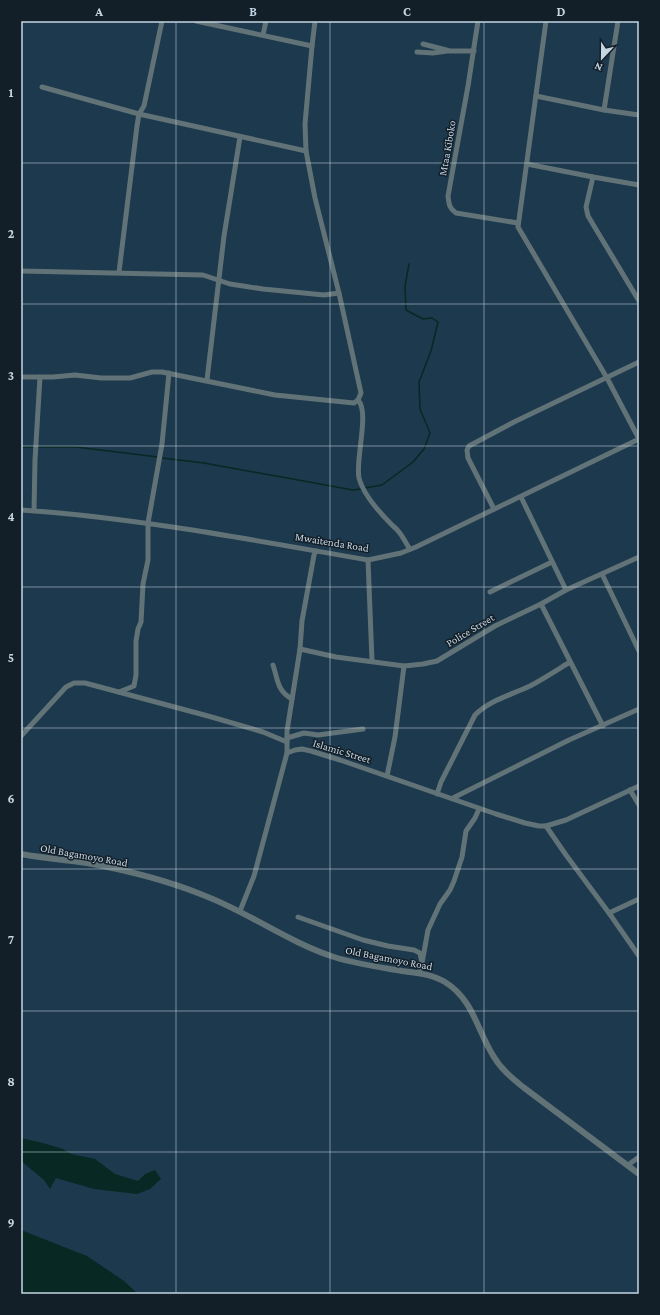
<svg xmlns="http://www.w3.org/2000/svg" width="660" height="1315" viewBox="0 0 660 1315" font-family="'Crimson Pro',serif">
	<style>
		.water { fill: #072823 }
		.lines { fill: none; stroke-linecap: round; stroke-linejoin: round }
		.stream { stroke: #072823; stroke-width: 1.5 }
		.minor { stroke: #617377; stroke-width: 5 }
		.tertiary { stroke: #617377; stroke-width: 6 }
		.grid { fill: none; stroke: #c5d5e2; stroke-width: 1; stroke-opacity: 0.55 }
		.labels { text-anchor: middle; stroke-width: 3; stroke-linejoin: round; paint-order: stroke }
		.street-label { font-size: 11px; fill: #c5d5e2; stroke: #131f28 }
		.neatline { fill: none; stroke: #c5d5e2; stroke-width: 1.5 }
		.grid-label { font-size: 13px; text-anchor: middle; font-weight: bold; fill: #c5d5e2 }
	</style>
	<rect width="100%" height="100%" fill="#1d394d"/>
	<g class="water">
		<polygon points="21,1138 43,1143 63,1149 71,1154 95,1159 115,1174 138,1181 145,1174 155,1170 161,1179 150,1189 137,1194 94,1189 56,1178 50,1189 44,1180 21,1161"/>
		<polygon points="21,1230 87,1256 124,1281 138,1294 21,1294"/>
	</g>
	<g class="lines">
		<g class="stream">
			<polyline points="21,447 76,447 158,457"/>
			<polyline points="162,458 204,463 353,490 361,489"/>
			<polyline points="365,488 382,485 413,462 424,449 430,433 420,409 419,382 431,351 438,322 432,318 423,319 406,310 405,286 409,264"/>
		</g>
		<g class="minor">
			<polyline points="196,21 312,46"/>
			<path d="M478,21L468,86L448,196C449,204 449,208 456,213L518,223"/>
			<polyline points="546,21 518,227 607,378 639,439"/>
			<polyline points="263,35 266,21"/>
			<polyline points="423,44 450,51 474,51"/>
			<polyline points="417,52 433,53 447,51"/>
			<polyline points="42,87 139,114 306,151"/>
			<polyline points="536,96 604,110 639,115"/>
			<polyline points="604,110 618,21"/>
			<polyline points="527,164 593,177 639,185"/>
			<polyline points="593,177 586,207 588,216 639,301"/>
			<polyline points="21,271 203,275 230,284 263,289 324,295 339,293"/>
			<polyline points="119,272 137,126 139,114 144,106 162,21"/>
			<polyline points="21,377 53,377 75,375 101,378 130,378 152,372 162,372 275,395 354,403 358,400 361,393 339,293 315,198 306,151 305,124 312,46 315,21"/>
			<polyline points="207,380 224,236 240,137"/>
			<path d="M358,400C370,412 355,460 359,478C363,494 380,513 392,525C394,527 397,529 398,531C403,536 406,544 410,549"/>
			<polyline points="521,497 566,590"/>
			<polyline points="494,509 468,458 467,450 469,446 514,422 639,362"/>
			<path d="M21,510C138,518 253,540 368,560L401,553L416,547L639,439"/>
			<polyline points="34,511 35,460 40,377"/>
			<polyline points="368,560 372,661"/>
			<polyline points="602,574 639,651"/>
			<polyline points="490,592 552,562"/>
			<polyline points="541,604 603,726"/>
			<polyline points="300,649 336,657 404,666 423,664 437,661 495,626 541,604 566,590 639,557"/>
			<path d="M273,665C278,680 277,691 292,699"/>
			<polyline points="119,692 134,686 136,675 136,641 138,629 141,622 143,584 148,560 148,523 162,444 169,373"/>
			<polyline points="21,736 66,687 74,683 85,683 208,716 263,732 287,742"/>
			<polyline points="287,738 304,733 318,735 363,729"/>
			<polyline points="287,753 287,731 300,649 302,621 314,555 316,551"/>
			<polyline points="387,776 395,737 404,666"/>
			<polyline points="630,790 639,805"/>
			<path d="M437,794L441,782L475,715C490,700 511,695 530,686C543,679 557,670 570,662"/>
			<polyline points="453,798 569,740 639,709"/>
			<polyline points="546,826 566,820 639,786"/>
			<polyline points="240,911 254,876 287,753 295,750 302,749 311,751 340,760 496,814 525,823 539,826 546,826 566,855 609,913 639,956"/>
			<polyline points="609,913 639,899"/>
			<polyline points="298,917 363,940 388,946 414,950 420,953 422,963 419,973"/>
			<polyline points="422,963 428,930 440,904 450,890 454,881 462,857 466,831 475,818 479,809"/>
			<polyline points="628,1165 639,1157"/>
		</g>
		<path class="tertiary" d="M21,854C43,858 65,860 87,863C126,870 166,880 203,895C248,912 288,942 334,957C356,964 379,967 402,971C417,973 432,974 445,982C474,1000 477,1031 494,1057C501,1069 512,1078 523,1087L639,1174"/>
	</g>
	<path class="grid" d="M176,21V1294M330,21V1294M484,21V1294M21,163H639M21,304H639M21,446H639M21,587H639M21,728H639M21,869H639M21,1011H639M21,1152H639"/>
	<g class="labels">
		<g class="street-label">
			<text transform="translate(447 148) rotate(-80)" y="4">Mtaa Kiboko</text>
			<text transform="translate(332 542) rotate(9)" y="4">Mwaitenda Road</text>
			<text transform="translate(470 630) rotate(-31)" y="4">Police Street</text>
			<text transform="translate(342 751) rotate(17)" y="4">Islamic Street</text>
			<text transform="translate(84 855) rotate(10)" y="4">Old Bagamoyo Road</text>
			<text transform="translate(389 958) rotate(11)" y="4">Old Bagamoyo Road</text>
		</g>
	</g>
	<rect width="660" height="1315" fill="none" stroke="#131f28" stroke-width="44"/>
	<g transform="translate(602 58) rotate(202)" stroke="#131f28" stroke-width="3" paint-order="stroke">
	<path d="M0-3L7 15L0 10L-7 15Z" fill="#c5d5e2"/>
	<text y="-6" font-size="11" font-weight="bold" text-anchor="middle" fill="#c5d5e2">N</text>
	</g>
	<rect x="22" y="22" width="616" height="1271" class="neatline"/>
	<g class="grid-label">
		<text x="99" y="16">A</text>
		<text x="253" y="16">B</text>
		<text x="407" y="16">C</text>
		<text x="561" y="16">D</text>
		<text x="11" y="97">1</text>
		<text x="11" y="238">2</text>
		<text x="11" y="380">3</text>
		<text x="11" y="521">4</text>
		<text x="11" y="662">5</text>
		<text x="11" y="803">6</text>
		<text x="11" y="944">7</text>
		<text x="11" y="1086">8</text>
		<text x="11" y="1227">9</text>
	</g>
</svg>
